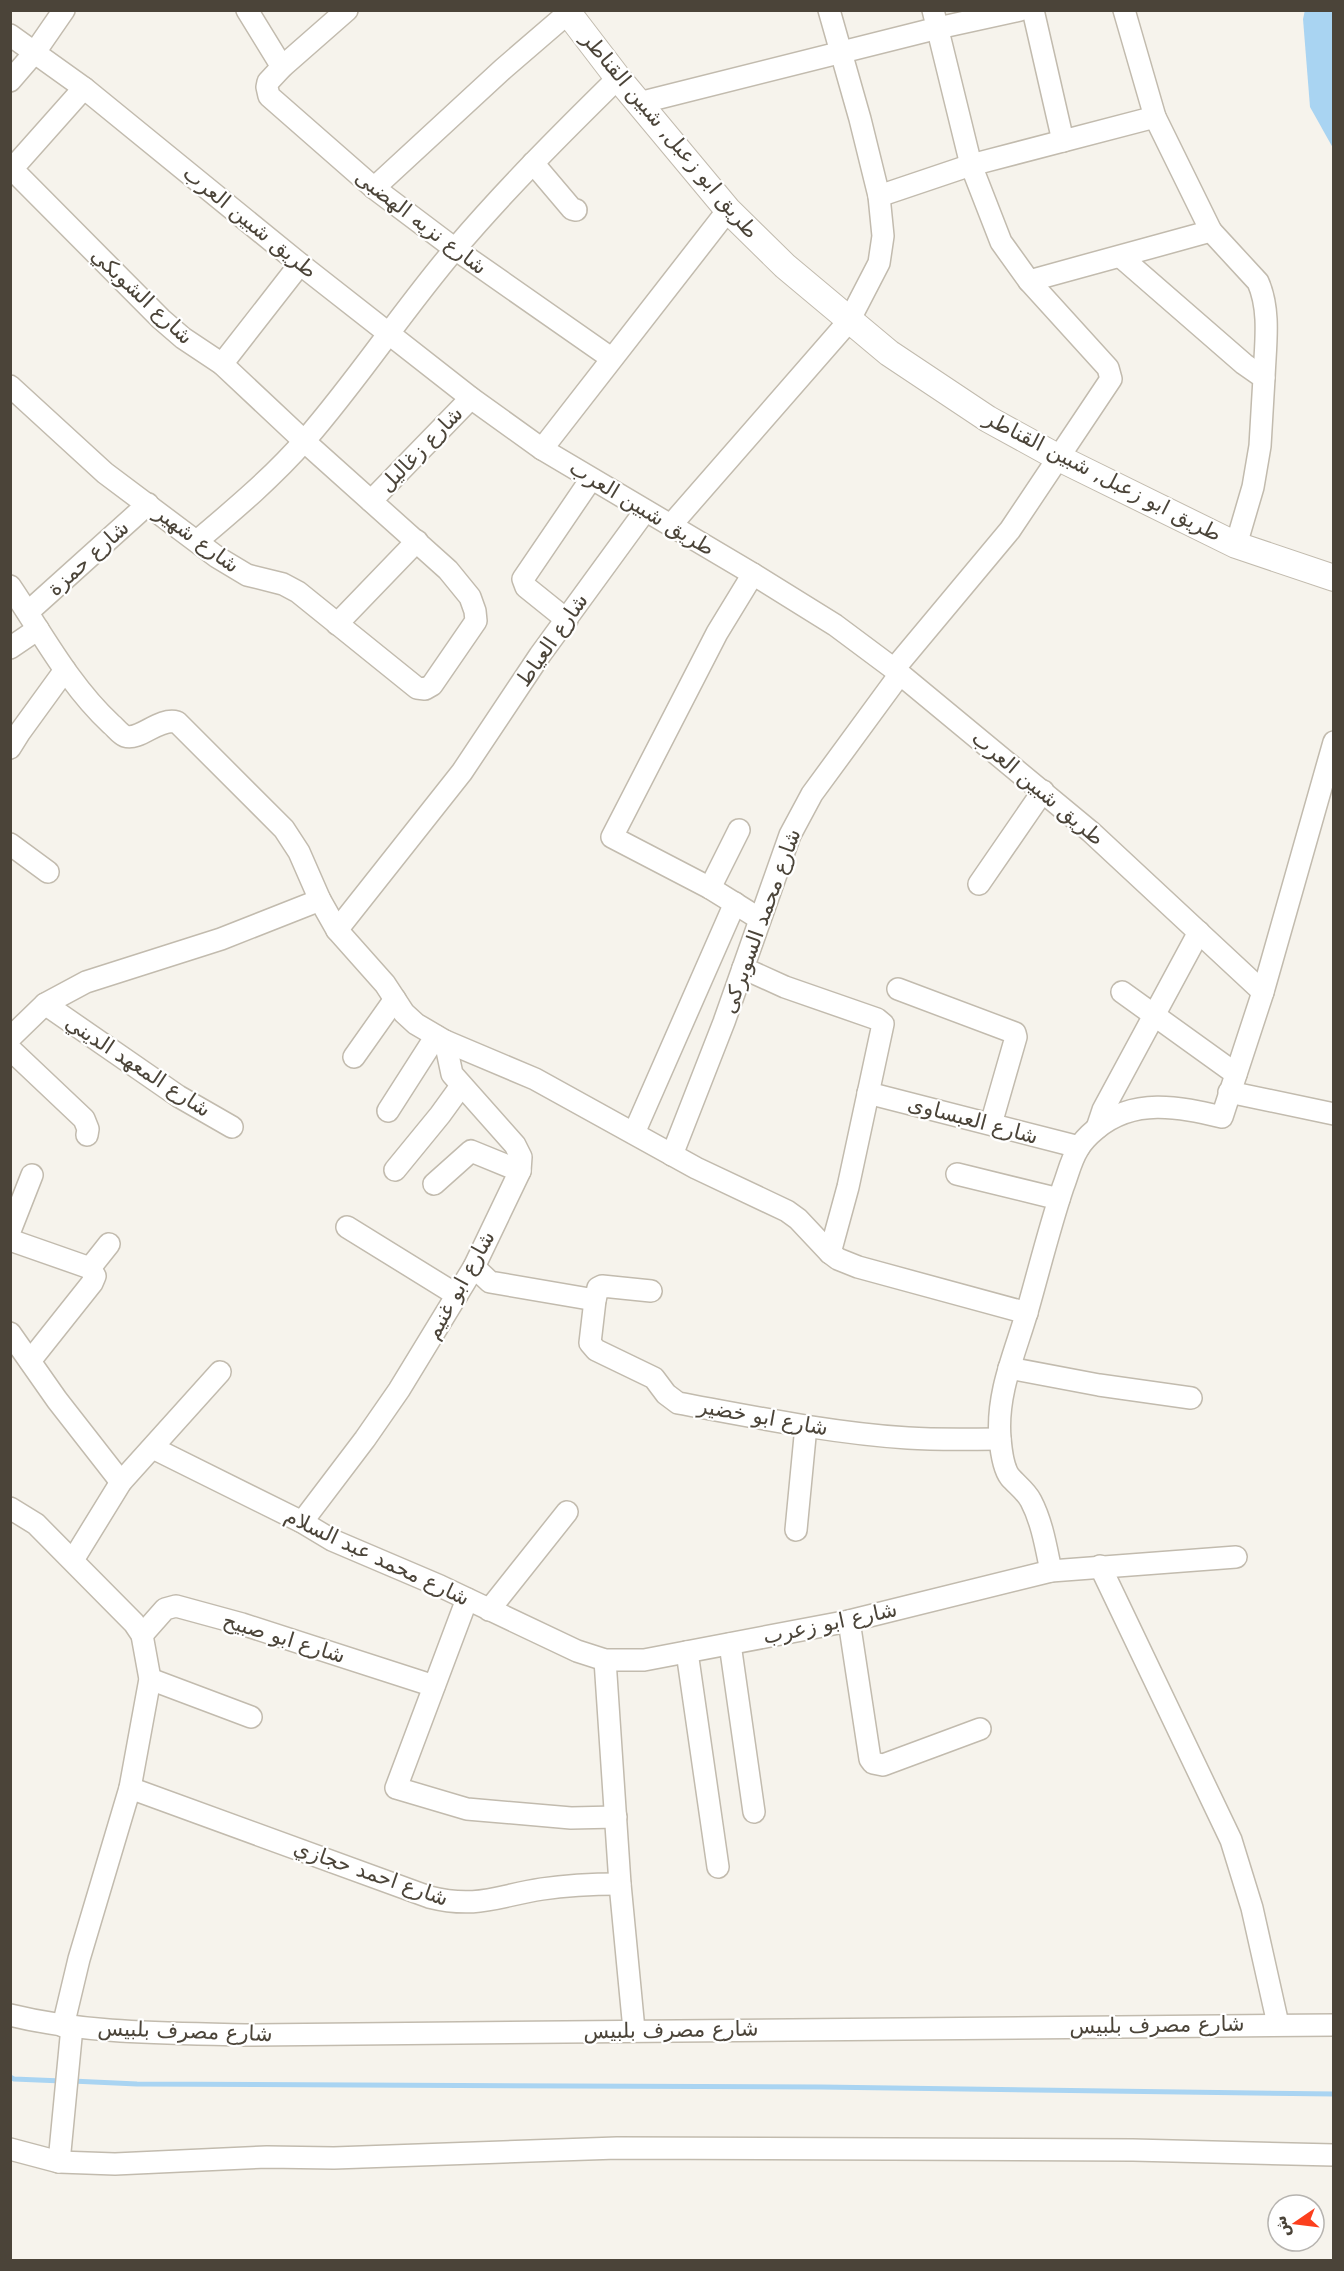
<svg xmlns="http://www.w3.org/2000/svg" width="1344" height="2271" viewBox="0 0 1344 2271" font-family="'DejaVu Sans','Noto Sans Arabic',sans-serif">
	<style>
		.water { fill: #a9d4f2 }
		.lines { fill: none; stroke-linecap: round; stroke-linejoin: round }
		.stream { stroke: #a9d4f2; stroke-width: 5 }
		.minor-casing { stroke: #c2bbae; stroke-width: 24 }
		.tertiary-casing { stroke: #c2bbae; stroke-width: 28 }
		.minor { stroke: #fff; stroke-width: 21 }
		.tertiary { stroke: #fff; stroke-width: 26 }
		.labels { text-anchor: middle; stroke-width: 4.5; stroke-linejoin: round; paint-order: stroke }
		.street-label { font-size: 21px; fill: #4b4439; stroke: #fff }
	</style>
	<rect width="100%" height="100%" fill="#f6f3ec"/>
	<polygon class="water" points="1305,10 1333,11 1333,148 1310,107 1303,19"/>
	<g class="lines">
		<g class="stream">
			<polyline points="10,2077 14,2079 62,2081"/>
			<polyline points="72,2081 137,2084 821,2087 1334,2094"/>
		</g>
		<g class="minor-casing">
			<g id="minor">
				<polyline points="247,10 282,67"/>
				<polyline points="347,10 282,67 268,82 267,87 269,96 374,188 455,249 611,358"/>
				<polyline points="1033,10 1063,141"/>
				<polyline points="10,35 84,88 300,264 471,398 542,449 753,574 835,625 894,669 1091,832 1263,992"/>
				<polyline points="10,81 35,52 64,10"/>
				<polyline points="639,103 938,28 1020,10"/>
				<polyline points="533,163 572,209 576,210"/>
				<polyline points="374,188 503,69 568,13"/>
				<polyline points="879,196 971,165 1155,117"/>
				<path d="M1211,231L1258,282C1271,311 1265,347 1264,378"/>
				<polyline points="1121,257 1244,364 1264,378 1260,446 1253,487 1236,545"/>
				<polyline points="1029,281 1211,231 1155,117 1124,10"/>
				<polyline points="222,364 300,264"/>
				<polyline points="10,386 105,473 217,557 247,575 283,584 298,592 417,688 425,689 432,685 476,621 475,611 470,597 448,570 304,441 222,364 183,338 161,319 12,169 84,88"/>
				<polyline points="542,449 728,210"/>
				<polyline points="371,501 471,398"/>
				<polyline points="671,525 849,321 879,263 883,236 879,196 860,119 829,10"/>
				<path d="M197,541C235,509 274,476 306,439C359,378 403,310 455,249C506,189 562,133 618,78"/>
				<polyline points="753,574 717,633 612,837 710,888 760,919"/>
				<path d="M10,586C42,633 69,685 111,724C115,727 120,734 125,736C140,741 159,717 177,722L284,829L299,852L320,900L337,930L385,984L404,1013L416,1024L445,1041L535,1079L696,1168L787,1211L798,1219L830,1253L838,1259L858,1267L1027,1313"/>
				<polyline points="28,612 148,504"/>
				<polyline points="567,620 526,587 523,579 591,479"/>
				<polyline points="337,624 417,541"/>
				<polyline points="10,648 38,629"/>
				<polyline points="894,669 1010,530 1111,379 1108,368 1029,281 1001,242 971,165 933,10"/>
				<polyline points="10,748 20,732 65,670"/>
				<polyline points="10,844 48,872"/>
				<polyline points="979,884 1043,791"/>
				<polyline points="710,888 739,830"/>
				<polyline points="337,930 462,772 540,655 645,511"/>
				<polyline points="743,968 785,987 877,1019 883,1024 848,1187 830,1253"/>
				<polyline points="898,989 1015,1033 1016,1037 991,1124"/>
				<polyline points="1122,992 1236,1074"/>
				<polyline points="45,1004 178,1096 232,1127"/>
				<polyline points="10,1038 45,1004 86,982 221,939 320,900"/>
				<polyline points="10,1049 84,1119 88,1129 87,1135"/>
				<polyline points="354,1057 395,999"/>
				<polyline points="1229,1092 1334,1114"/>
				<polyline points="868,1093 1079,1147"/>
				<polyline points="388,1111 436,1036"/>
				<polyline points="1097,1128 1103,1110 1199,932"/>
				<polyline points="634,1133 735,903"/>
				<polyline points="672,1155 724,1022 790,835 812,794 900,674"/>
				<polyline points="395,1170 440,1115 461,1086"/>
				<polyline points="957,1174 1059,1199"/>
				<polyline points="434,1184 471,1151 520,1171"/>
				<polyline points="347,1227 457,1295"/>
				<polyline points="10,1231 32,1175"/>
				<polyline points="10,1240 90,1268"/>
				<polyline points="474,1267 490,1282 595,1300"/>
				<polyline points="90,1268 109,1244"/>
				<path d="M651,1291L602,1286L598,1288L595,1300L590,1343L596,1350L654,1378L666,1394L678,1403C754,1417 831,1433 908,1438C939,1440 969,1439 1000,1439"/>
				<polyline points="10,1333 57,1400 121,1482"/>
				<polyline points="30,1361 92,1283 95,1276 90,1268"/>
				<polyline points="1009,1368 1099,1385 1191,1398"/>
				<polyline points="153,1448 302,1522 332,1540 440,1586 577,1651 605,1660 644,1660 849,1621 1051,1571 1236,1557"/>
				<polyline points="10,1508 36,1524 134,1623 142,1635 150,1679 130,1788 79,1959 63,2026"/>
				<polyline points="302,1522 365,1439 399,1390 474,1267 520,1171 521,1157 515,1145 452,1074 445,1041"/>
				<polyline points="796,1530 806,1426"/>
				<polyline points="73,1560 121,1482 220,1372"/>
				<polyline points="1100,1566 1231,1840 1252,1908 1278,2024"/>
				<path d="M1051,1571C1046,1547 1042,1522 1031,1501C1026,1491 1017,1485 1010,1477C1003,1468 1001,1450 1000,1438C996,1391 1017,1349 1029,1305C1040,1266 1050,1226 1063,1187C1068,1174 1071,1160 1078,1149C1082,1142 1090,1134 1096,1129C1134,1097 1179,1107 1222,1117L1263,992L1334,742"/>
				<polyline points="467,1599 396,1788 467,1809 571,1818 616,1817"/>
				<polyline points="489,1610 567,1512"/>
				<polyline points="849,1621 870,1759 873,1763 883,1765 980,1729"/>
				<polyline points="142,1635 165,1609 176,1606 242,1624 434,1686"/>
				<polyline points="730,1644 754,1812"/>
				<polyline points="687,1652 718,1867"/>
				<polyline points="605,1660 620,1884 634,2030"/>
				<polyline points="150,1679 251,1717"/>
				<path d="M130,1788L429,1897C477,1909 497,1896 542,1889C568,1885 594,1884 620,1884"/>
				<path d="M10,2015C87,2034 167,2033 245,2035L1334,2025"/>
				<polyline points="10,2149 59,2162 115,2164 267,2157 334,2158 617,2148 1133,2150 1334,2155"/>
				<polyline points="59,2162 72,2027"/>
			</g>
		</g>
		<g class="tertiary-casing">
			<polyline id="tertiary" points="566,10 618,78 728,210 785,266 889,353 988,419 1059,458 1236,545 1334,578"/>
		</g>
		<use href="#minor" class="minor"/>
		<use href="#tertiary" class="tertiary"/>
	</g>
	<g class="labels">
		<g class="street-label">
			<text transform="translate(670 135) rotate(50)" y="7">طريق ابو زعبل, شبين القناطر</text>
			<text transform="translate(250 222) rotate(39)" y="7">طريق شبين العرب</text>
			<text transform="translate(421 222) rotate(37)" y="7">شارع نزيه الهضبى</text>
			<text transform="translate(142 296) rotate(43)" y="7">شارع الشوبكي</text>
			<text transform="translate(421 449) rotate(-46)" y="7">شارع زغاليل</text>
			<text transform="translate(1103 476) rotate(27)" y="7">طريق ابو زعبل, شبين القناطر</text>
			<text transform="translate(642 508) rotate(31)" y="7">طريق شبين العرب</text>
			<text transform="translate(197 539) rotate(36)" y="7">شارع شهير</text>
			<text transform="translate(88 558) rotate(-42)" y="7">شارع حمزة</text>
			<text transform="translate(552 640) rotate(-55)" y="7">شارع العياط</text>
			<text transform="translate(1038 788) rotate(40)" y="7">طريق شبين العرب</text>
			<text transform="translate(761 921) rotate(-70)" y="7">شارع محمد السوبركى</text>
			<text transform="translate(138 1066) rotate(33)" y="7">شارع المعهد الديني</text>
			<text transform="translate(973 1120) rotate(15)" y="7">شارع العبساوى</text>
			<text transform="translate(460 1285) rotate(-61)" y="7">شارع ابو غنيم</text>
			<text transform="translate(763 1417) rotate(10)" y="7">شارع ابو خضير</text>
			<text transform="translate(377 1557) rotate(25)" y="7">شارع محمد عبد السلام</text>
			<text transform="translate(830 1623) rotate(-12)" y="7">شارع ابو زعرب</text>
			<text transform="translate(284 1638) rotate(17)" y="7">شارع ابو صبيح</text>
			<text transform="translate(371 1873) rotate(19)" y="7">شارع احمد حجازي</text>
			<text transform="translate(1157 2025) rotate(-1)" y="7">شارع مصرف بلبيس</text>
			<text transform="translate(671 2030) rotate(-1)" y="7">شارع مصرف بلبيس</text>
			<text transform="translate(185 2031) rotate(2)" y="7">شارع مصرف بلبيس</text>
		</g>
	</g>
	<rect width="1344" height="2271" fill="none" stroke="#4b4439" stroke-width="24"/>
	<g transform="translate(1296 2223) rotate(256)"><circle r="28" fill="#ffffff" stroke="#b7b4b0" stroke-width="1.5"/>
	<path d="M0-4.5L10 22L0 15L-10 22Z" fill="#fc3f1d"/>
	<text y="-9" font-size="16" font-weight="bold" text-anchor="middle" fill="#4b4439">ش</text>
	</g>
</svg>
